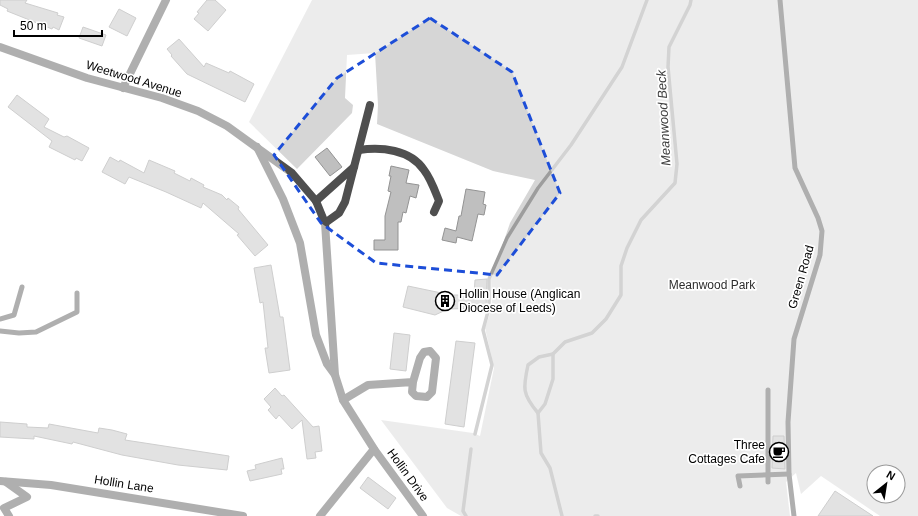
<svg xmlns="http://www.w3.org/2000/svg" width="918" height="516" viewBox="0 0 918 516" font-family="Arial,sans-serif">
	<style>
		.green { fill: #d6d6d6; fill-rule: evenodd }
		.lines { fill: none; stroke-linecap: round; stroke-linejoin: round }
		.stream { stroke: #9d9d9d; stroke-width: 3.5 }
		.building { fill: #bfbfbf; stroke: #939393 }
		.service { stroke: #4f4f4f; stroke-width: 5 }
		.minor { stroke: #4f4f4f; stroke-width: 8 }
		.marked { fill: none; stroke: #1d4ed8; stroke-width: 3; stroke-dasharray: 8 5; stroke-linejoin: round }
		.labels { text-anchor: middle; stroke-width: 3.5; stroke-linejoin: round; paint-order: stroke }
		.street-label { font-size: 12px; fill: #000; stroke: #fff }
		.park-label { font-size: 12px; fill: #2d2d2d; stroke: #fff }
		.poi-label { font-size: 12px; fill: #000; stroke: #fff; text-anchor: start }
		.water-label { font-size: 13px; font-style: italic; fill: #3e3e3e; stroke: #fff }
	</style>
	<rect width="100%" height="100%" fill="#fff"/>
	<path class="green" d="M312,0H918V516H880L821,476L801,494L796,473L786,482L790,516H461L447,508L381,420L473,433L480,436L494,368L485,328L492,307L491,279L510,223L535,180L493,171L377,124L378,105L375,53L347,55L345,98L353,105L352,113L297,169L249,122ZM874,472H898V496H874Z"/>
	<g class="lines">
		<g class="stream">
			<path d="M538,413C522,394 523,388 528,365L539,357L553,354"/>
			<polyline points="475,434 492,365 483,330 489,308 489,279 507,238 538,188 571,145 622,67 647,0"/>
			<polyline points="466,516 463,511 471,449"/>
			<polyline points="562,516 550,468 541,453 538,413 545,404 553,379 553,354 565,342 592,333 606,319 621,295 621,266 627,248 641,220 675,183 677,164 668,67 669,47 690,5 691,0"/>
			<polyline points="595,516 598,516"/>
		</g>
	</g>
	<g class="building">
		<polygon points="0,0 27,0 25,3 58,13 57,15 64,17 59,30 53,27 52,29 7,11 8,9 0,5"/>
		<polygon points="207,0 215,0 226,10 208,31 194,19 199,13 197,12"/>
		<polygon points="119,9 136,18 127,36 109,27"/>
		<polygon points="83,27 106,35 102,46 79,38"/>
		<polygon points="179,39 204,67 206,63 229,73 230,71 254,84 245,102 187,74 171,56 172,55 167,49"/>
		<polygon points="17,95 49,119 44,127 64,137 67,136 89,148 82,161 76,158 75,160 49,147 52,141 8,107"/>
		<polygon points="327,148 342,167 330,176 315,157"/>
		<polygon points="110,157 119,162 120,160 144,173 149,160 175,171 174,173 190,181 191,178 204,185 203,187 222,195 227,200 228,198 239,207 238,209 268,245 255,256 237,235 239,234 203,203 201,208 166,192 129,177 125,184 102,172"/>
		<polygon points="391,166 409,170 406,183 419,185 416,198 410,196 406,213 403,212 401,222 398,222 398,250 374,250 374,240 385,240 385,216 391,192 388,191 391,176 389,176"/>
		<polygon points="466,189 485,192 483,204 486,205 484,215 478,214 472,241 457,237 456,243 442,240 445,228 456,231 459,216 461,216"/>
		<polygon points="271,265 280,317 283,317 290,370 269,373 265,348 268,348 263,302 260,303 254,268"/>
		<polygon points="487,279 486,308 448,309 435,315 403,307 408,286 451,295 474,295 475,280"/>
		<polygon points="394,333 410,335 406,371 390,369"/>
		<polygon points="456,341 475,343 464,427 445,424"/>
		<polygon points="275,388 282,396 284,395 313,427 319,426 322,451 315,452 316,458 307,459 302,420 292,429 279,415 276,419 268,410 271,407 264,399"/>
		<polygon points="0,422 27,424 27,427 48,428 49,424 98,433 99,428 112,430 127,434 125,440 229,456 227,470 178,465 122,455 73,442 72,444 34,436 34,439 0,437"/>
		<polygon points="773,436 784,436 785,469 772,468"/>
		<polygon points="282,458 284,469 281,469 282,474 250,481 247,471 256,469 255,465"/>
		<polygon points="368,477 396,498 388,509 360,488"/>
		<polygon points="835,491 873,516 818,516"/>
	</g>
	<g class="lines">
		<g class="service">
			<polyline points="780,0 795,168 818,218 822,231 820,255 794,339 788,422 789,474 794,516"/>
			<polyline points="0,319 14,315 22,287"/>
			<polyline points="0,331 19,333 36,332 77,312 77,293"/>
			<polyline points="768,482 768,390"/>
			<polyline points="740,486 738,476 789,474"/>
		</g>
		<g class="minor">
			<polyline points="0,47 87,78 162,98 198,111 227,126 292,173 316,201 325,223 335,375 343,400 374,449 423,516"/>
			<polyline points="123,88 166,0"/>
			<polyline points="257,147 283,199 300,243 316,335 327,364 335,375"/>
			<path d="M359,150C381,147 410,149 424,170C431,179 435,191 439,201L434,212"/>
			<polyline points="316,201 354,167"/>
			<polyline points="325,223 339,213 345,202 370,105"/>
			<polyline points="343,400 368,385 413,382 420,358 424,352 430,351 436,358 432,392 427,397 416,396 412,392 413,382"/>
			<polyline points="0,481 51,485 243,516"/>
			<polyline points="6,482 27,497 4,508 9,516"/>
			<polyline points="320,516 374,449"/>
		</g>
	</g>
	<path d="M0 0H918V516H0ZM430,18L512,72L560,193L497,275L376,263L321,223L274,155L337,78Z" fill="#fff" fill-opacity=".55" fill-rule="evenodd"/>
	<path class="marked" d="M430,18L512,72L560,193L497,275L376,263L321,223L274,155L337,78Z"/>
	<defs>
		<g id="building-ring" transform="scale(1)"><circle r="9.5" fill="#fff" stroke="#000" stroke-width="1.5"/><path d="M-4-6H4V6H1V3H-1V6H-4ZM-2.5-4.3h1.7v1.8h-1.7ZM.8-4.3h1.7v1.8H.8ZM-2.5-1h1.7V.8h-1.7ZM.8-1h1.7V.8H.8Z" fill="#000"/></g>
		<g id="cafe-ring" transform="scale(1)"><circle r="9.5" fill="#fff" stroke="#000" stroke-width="1.5"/><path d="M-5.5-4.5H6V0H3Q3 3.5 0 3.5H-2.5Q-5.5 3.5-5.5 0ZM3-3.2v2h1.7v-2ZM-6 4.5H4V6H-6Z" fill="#000"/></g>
	</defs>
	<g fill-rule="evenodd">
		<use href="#building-ring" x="445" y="301"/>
		<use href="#cafe-ring" x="779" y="452"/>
	</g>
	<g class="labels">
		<g class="street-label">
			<text transform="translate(134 79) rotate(17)" y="4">Weetwood Avenue</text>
			<text transform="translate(801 277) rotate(-74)" y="4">Green Road</text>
			<text transform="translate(408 475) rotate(54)" y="4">Hollin Drive</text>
			<text transform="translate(124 484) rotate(9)" y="4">Hollin Lane</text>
		</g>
		<g class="park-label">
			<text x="712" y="289">Meanwood Park</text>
		</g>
		<g class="poi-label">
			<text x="459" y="298">Hollin House (Anglican<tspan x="459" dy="14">Diocese of Leeds)</tspan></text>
			<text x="765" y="449" text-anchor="end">Three<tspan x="765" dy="14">Cottages Cafe</tspan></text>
		</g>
		<g class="water-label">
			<text transform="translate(663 118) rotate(-93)" y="5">Meanwood Beck</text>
		</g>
	</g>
	<g transform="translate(886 484) rotate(30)"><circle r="19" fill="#ffffff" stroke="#999999"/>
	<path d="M0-3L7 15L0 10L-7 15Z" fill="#000000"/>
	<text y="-6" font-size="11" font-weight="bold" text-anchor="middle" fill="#000000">N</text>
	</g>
	<path d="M14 30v6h88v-6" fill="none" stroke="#000000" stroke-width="2"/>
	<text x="20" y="30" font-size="12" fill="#000000" stroke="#ffffff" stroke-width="3" paint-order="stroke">50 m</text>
</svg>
